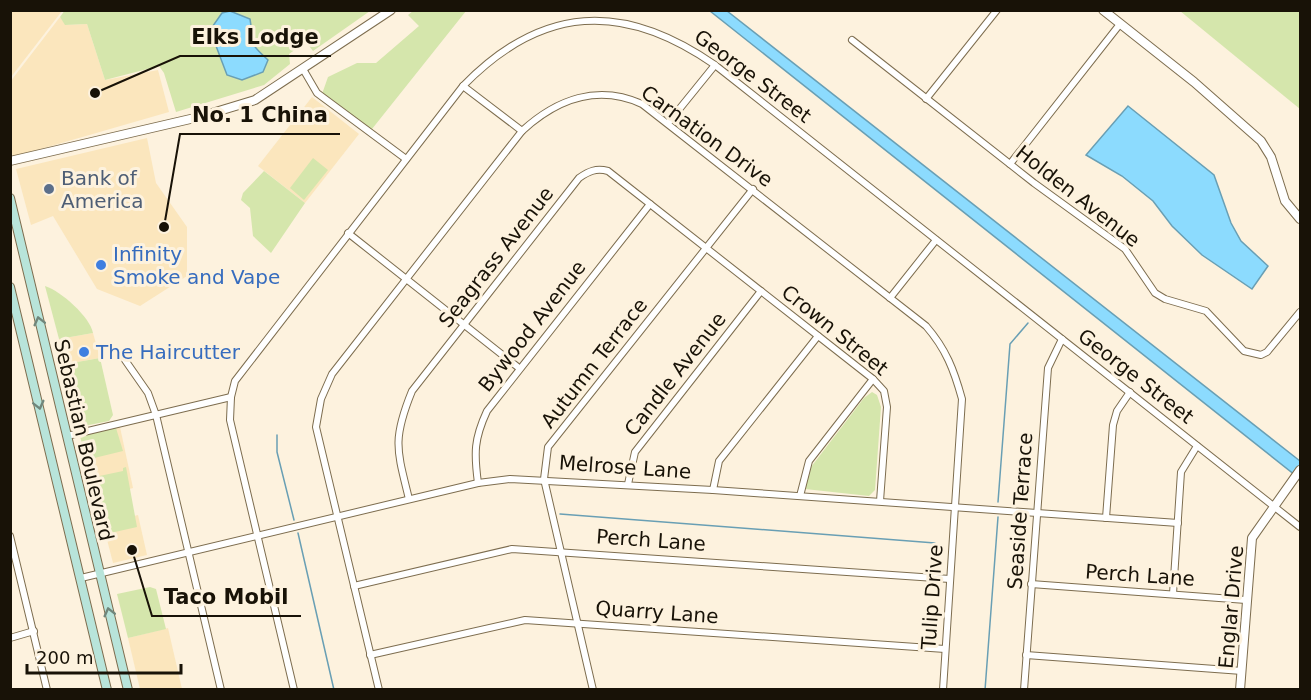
<svg xmlns="http://www.w3.org/2000/svg" width="1311" height="700" viewBox="0 0 1311 700" font-family="'DejaVu Sans',sans-serif">
	<style>
		.built { fill: #fbe6bd }
		.green { fill: #d5e6ac }
		.water { fill: #8cdbfe; stroke: #699fb4; stroke-width: 1.5 }
		.lines { fill: none; stroke-linecap: round; stroke-linejoin: round }
		.stream { stroke: #699fb4; stroke-width: 1.5 }
		.minor-casing { stroke: #7d6d4f; stroke-width: 8 }
		.tertiary-casing { stroke: #7d6d4f; stroke-width: 10 }
		.secondary-casing { stroke: #7d6d4f; stroke-width: 10 }
		.minor { stroke: #fff; stroke-width: 6 }
		.tertiary { stroke: #fff; stroke-width: 8 }
		.secondary { stroke: #b8e4da; stroke-width: 8 }
		.oneway { stroke: #70867b }
		.service-dot { fill: #5c6f8a; stroke: #fdf2de; stroke-width: 2 }
		.shop-dot { fill: #3f7fe0; stroke: #fdf2de; stroke-width: 2 }
		.labels { text-anchor: middle; stroke-width: 6; stroke-linejoin: round; paint-order: stroke }
		.street-label { font-size: 20px; fill: #181207; stroke: #fdf2de }
		.service-label { font-size: 20px; fill: #4e5e75; stroke: #fdf2de; text-anchor: start }
		.shop-label { font-size: 20px; fill: #366cbe; stroke: #fdf2de; text-anchor: start }
		.leader { fill: none; stroke: #181207; stroke-width: 2 }
		.callout-dot { fill: #181207; stroke: #fdf2de; stroke-width: 2 }
		.callout-label { font-size: 21px; text-anchor: middle; font-weight: bold; fill: #181207; stroke: #fdf2de; stroke-width: 6; stroke-linejoin: round; paint-order: stroke }
	</style>
	<rect width="100%" height="100%" fill="#fdf2de"/>
	<g class="built">
		<polygon points="11,10 62,11 11,77 10,11"/>
		<polygon points="60,17 66,25 87,24 105,80 158,70 169,112 13,157 10,145 10,82"/>
		<polygon points="312,97 359,134 305,203 258,166"/>
		<polygon points="147,138 156,183 187,227 187,276 140,306 97,289 53,216 31,225 16,169"/>
		<polygon points="93,333 100,358 66,364 59,339"/>
		<polygon points="120,427 133,488 96,499 80,436"/>
		<polygon points="138,515 147,555 113,563 103,524"/>
		<polygon points="168,628 182,689 140,689 128,638"/>
	</g>
	<g class="green">
		<polygon points="65,10 370,11 313,51 306,42 289,54 290,64 264,85 176,112 164,73 159,66 105,80 87,24 65,25 60,17"/>
		<polygon points="413,11 466,11 372,129 353,119 322,94 328,77 357,63 376,63 419,26 408,15"/>
		<polygon points="1180,11 1300,11 1300,109"/>
		<polygon points="313,158 328,170 304,200 290,188"/>
		<polygon points="264,171 305,203 271,253 253,236 250,208 241,200 243,193"/>
		<path d="M45,286C61,291 90,317 93,333L59,339Z"/>
		<polygon points="100,358 113,415 109,421 84,426 76,419 66,364"/>
		<polygon points="872,392 877,395 881,407 875,490 869,496 805,489 811,467 864,398"/>
		<polygon points="116,428 123,451 86,460 80,436"/>
		<polygon points="126,467 137,527 106,534 90,478 123,471 123,468"/>
		<polygon points="150,587 156,589 166,629 128,638 117,594"/>
	</g>
	<g class="water">
		<path d="M230,11L250,19C255,45 245,39 268,60L263,72L242,80L227,75L210,30L222,13Z"/>
		<polygon points="710,11 727,11 1300,461 1300,479"/>
		<polygon points="1128,106 1214,175 1231,223 1241,241 1268,266 1252,289 1202,255 1172,226 1153,201 1122,176 1086,155"/>
	</g>
	<g class="lines">
		<g class="stream">
			<polyline points="277,435 277,452 294,520"/>
			<polyline points="998,502 1010,344 1028,323"/>
			<polyline points="560,514 935,543"/>
			<polyline points="298,533 334,690"/>
			<polyline points="985,690 998,517"/>
		</g>
		<g class="minor-casing">
			<g id="minor">
				<polyline points="852,40 1034,183 1125,249 1155,293 1165,299 1206,311 1244,351 1261,355 1267,352 1300,312"/>
				<polyline points="303,69 317,93 406,159"/>
				<polyline points="463,86 522,131"/>
				<polyline points="926,99 997,10"/>
				<polyline points="668,123 715,65"/>
				<polyline points="1010,164 1120,24"/>
				<polyline points="348,233 519,368"/>
				<polyline points="890,298 936,240"/>
				<polyline points="125,360 148,393 156,415 221,690"/>
				<polyline points="67,436 231,397"/>
				<path d="M478,483C474,453 474,439 487,411L650,204"/>
				<polyline points="628,484 635,452 761,291"/>
				<polyline points="713,490 719,461 818,336"/>
				<polyline points="800,496 809,461 873,379"/>
				<path d="M409,499C397,450 392,440 412,391L579,178C589,171 596,168 608,171L873,379L884,391L887,407L880,501"/>
				<polyline points="1106,518 1113,425 1117,411 1130,392"/>
				<polyline points="10,536 47,690"/>
				<polyline points="81,578 478,483 510,479 713,490 1178,523"/>
				<polyline points="1031,584 1246,600"/>
				<polyline points="354,586 512,549 950,579"/>
				<polyline points="1173,594 1181,472 1197,446"/>
				<polyline points="10,638 34,631"/>
				<polyline points="370,655 525,620 945,649"/>
				<polyline points="1026,655 1242,671"/>
				<path d="M294,690L230,420L231,397L235,381L463,86C542,5 623,1 715,65L1300,527"/>
				<path d="M379,690L316,427L321,399L332,374L522,131C557,99 598,84 642,104L926,326C946,349 954,370 962,399L943,690"/>
				<polyline points="593,690 544,479 548,447 753,189"/>
				<polyline points="1024,690 1048,368 1062,339"/>
			</g>
		</g>
		<g class="tertiary-casing">
			<g id="tertiary">
				<polyline points="1103,10 1194,82 1261,141 1271,157 1285,201 1300,219"/>
				<polyline points="10,161 199,117 255,100 391,10"/>
				<polyline points="1240,690 1252,538 1300,470"/>
			</g>
		</g>
		<g class="secondary-casing">
			<g id="secondary">
				<polyline points="10,198 128,690"/>
				<polyline points="10,287 107,690"/>
			</g>
		</g>
		<use href="#minor" class="minor"/>
		<use href="#tertiary" class="tertiary"/>
		<use href="#secondary" class="secondary"/>
	</g>
	<defs><path id="oneway-chevron" d="M-2-3.5L2.5 0L-2 3.5" fill="none" stroke-width="1.6" stroke-linecap="round" stroke-linejoin="round" transform="scale(1.5)"/></defs>
	<g class="oneway">
		<use href="#oneway-chevron" transform="translate(39 321) rotate(-104)"/>
		<use href="#oneway-chevron" transform="translate(39 405) rotate(76)"/>
		<use href="#oneway-chevron" transform="translate(109 612) rotate(-104)"/>
	</g>
	<circle class="service-dot" cx="49" cy="189" r="6"/>
	<g class="shop-dot">
		<circle cx="101" cy="265" r="6"/>
		<circle cx="84" cy="352" r="6"/>
	</g>
	<g class="labels">
		<g class="street-label">
			<text transform="translate(753 76) rotate(37)" y="7">George Street</text>
			<text transform="translate(707 136) rotate(36)" y="7">Carnation Drive</text>
			<text transform="translate(1078 196) rotate(38)" y="7">Holden Avenue</text>
			<text transform="translate(496 257) rotate(-52)" y="7">Seagrass Avenue</text>
			<text transform="translate(532 326) rotate(-52)" y="7">Bywood Avenue</text>
			<text transform="translate(835 330) rotate(39)" y="7">Crown Street</text>
			<text transform="translate(594 363) rotate(-52)" y="7">Autumn Terrace</text>
			<text transform="translate(675 374) rotate(-52)" y="7">Candle Avenue</text>
			<text transform="translate(1136 376) rotate(38)" y="7">George Street</text>
			<text transform="translate(84 440) rotate(77)" y="7">Sebastian Boulevard</text>
			<text transform="translate(625 467) rotate(4)" y="7">Melrose Lane</text>
			<text transform="translate(1020 511) rotate(-86)" y="7">Seaside Terrace</text>
			<text transform="translate(651 540) rotate(4)" y="7">Perch Lane</text>
			<text transform="translate(1140 575) rotate(4)" y="7">Perch Lane</text>
			<text transform="translate(932 597) rotate(-86)" y="7">Tulip Drive</text>
			<text transform="translate(1231 607) rotate(-85)" y="7">Englar Drive</text>
			<text transform="translate(657 612) rotate(4)" y="7">Quarry Lane</text>
		</g>
		<g class="service-label">
			<text x="61" y="185">Bank of<tspan x="61" dy="23">America</tspan></text>
		</g>
		<g class="shop-label">
			<text x="113" y="261">Infinity<tspan x="113" dy="23">Smoke and Vape</tspan></text>
			<text x="96" y="359">The Haircutter</text>
		</g>
	</g>
	<path class="leader" d="M95 93L180 56H331M164 227L180 134H340M132 550L152 616H301"/>
	<g class="callout-dot">
		<circle cx="95" cy="93" r="6"/>
		<circle cx="164" cy="227" r="6"/>
		<circle cx="132" cy="550" r="6"/>
	</g>
	<g class="callout-label">
		<text x="255" y="44">Elks Lodge</text>
		<text x="260" y="122">No. 1 China</text>
		<text x="226" y="604">Taco Mobil</text>
	</g>
	<rect width="1311" height="700" fill="none" stroke="#181207" stroke-width="24"/>
	<path d="M27 664v9h154v-9" fill="none" stroke="#181207" stroke-width="3"/>
	<text x="36" y="664" font-size="18" fill="#181207" stroke="#fdf2de" stroke-width="4.5" paint-order="stroke">200 m</text>
</svg>
